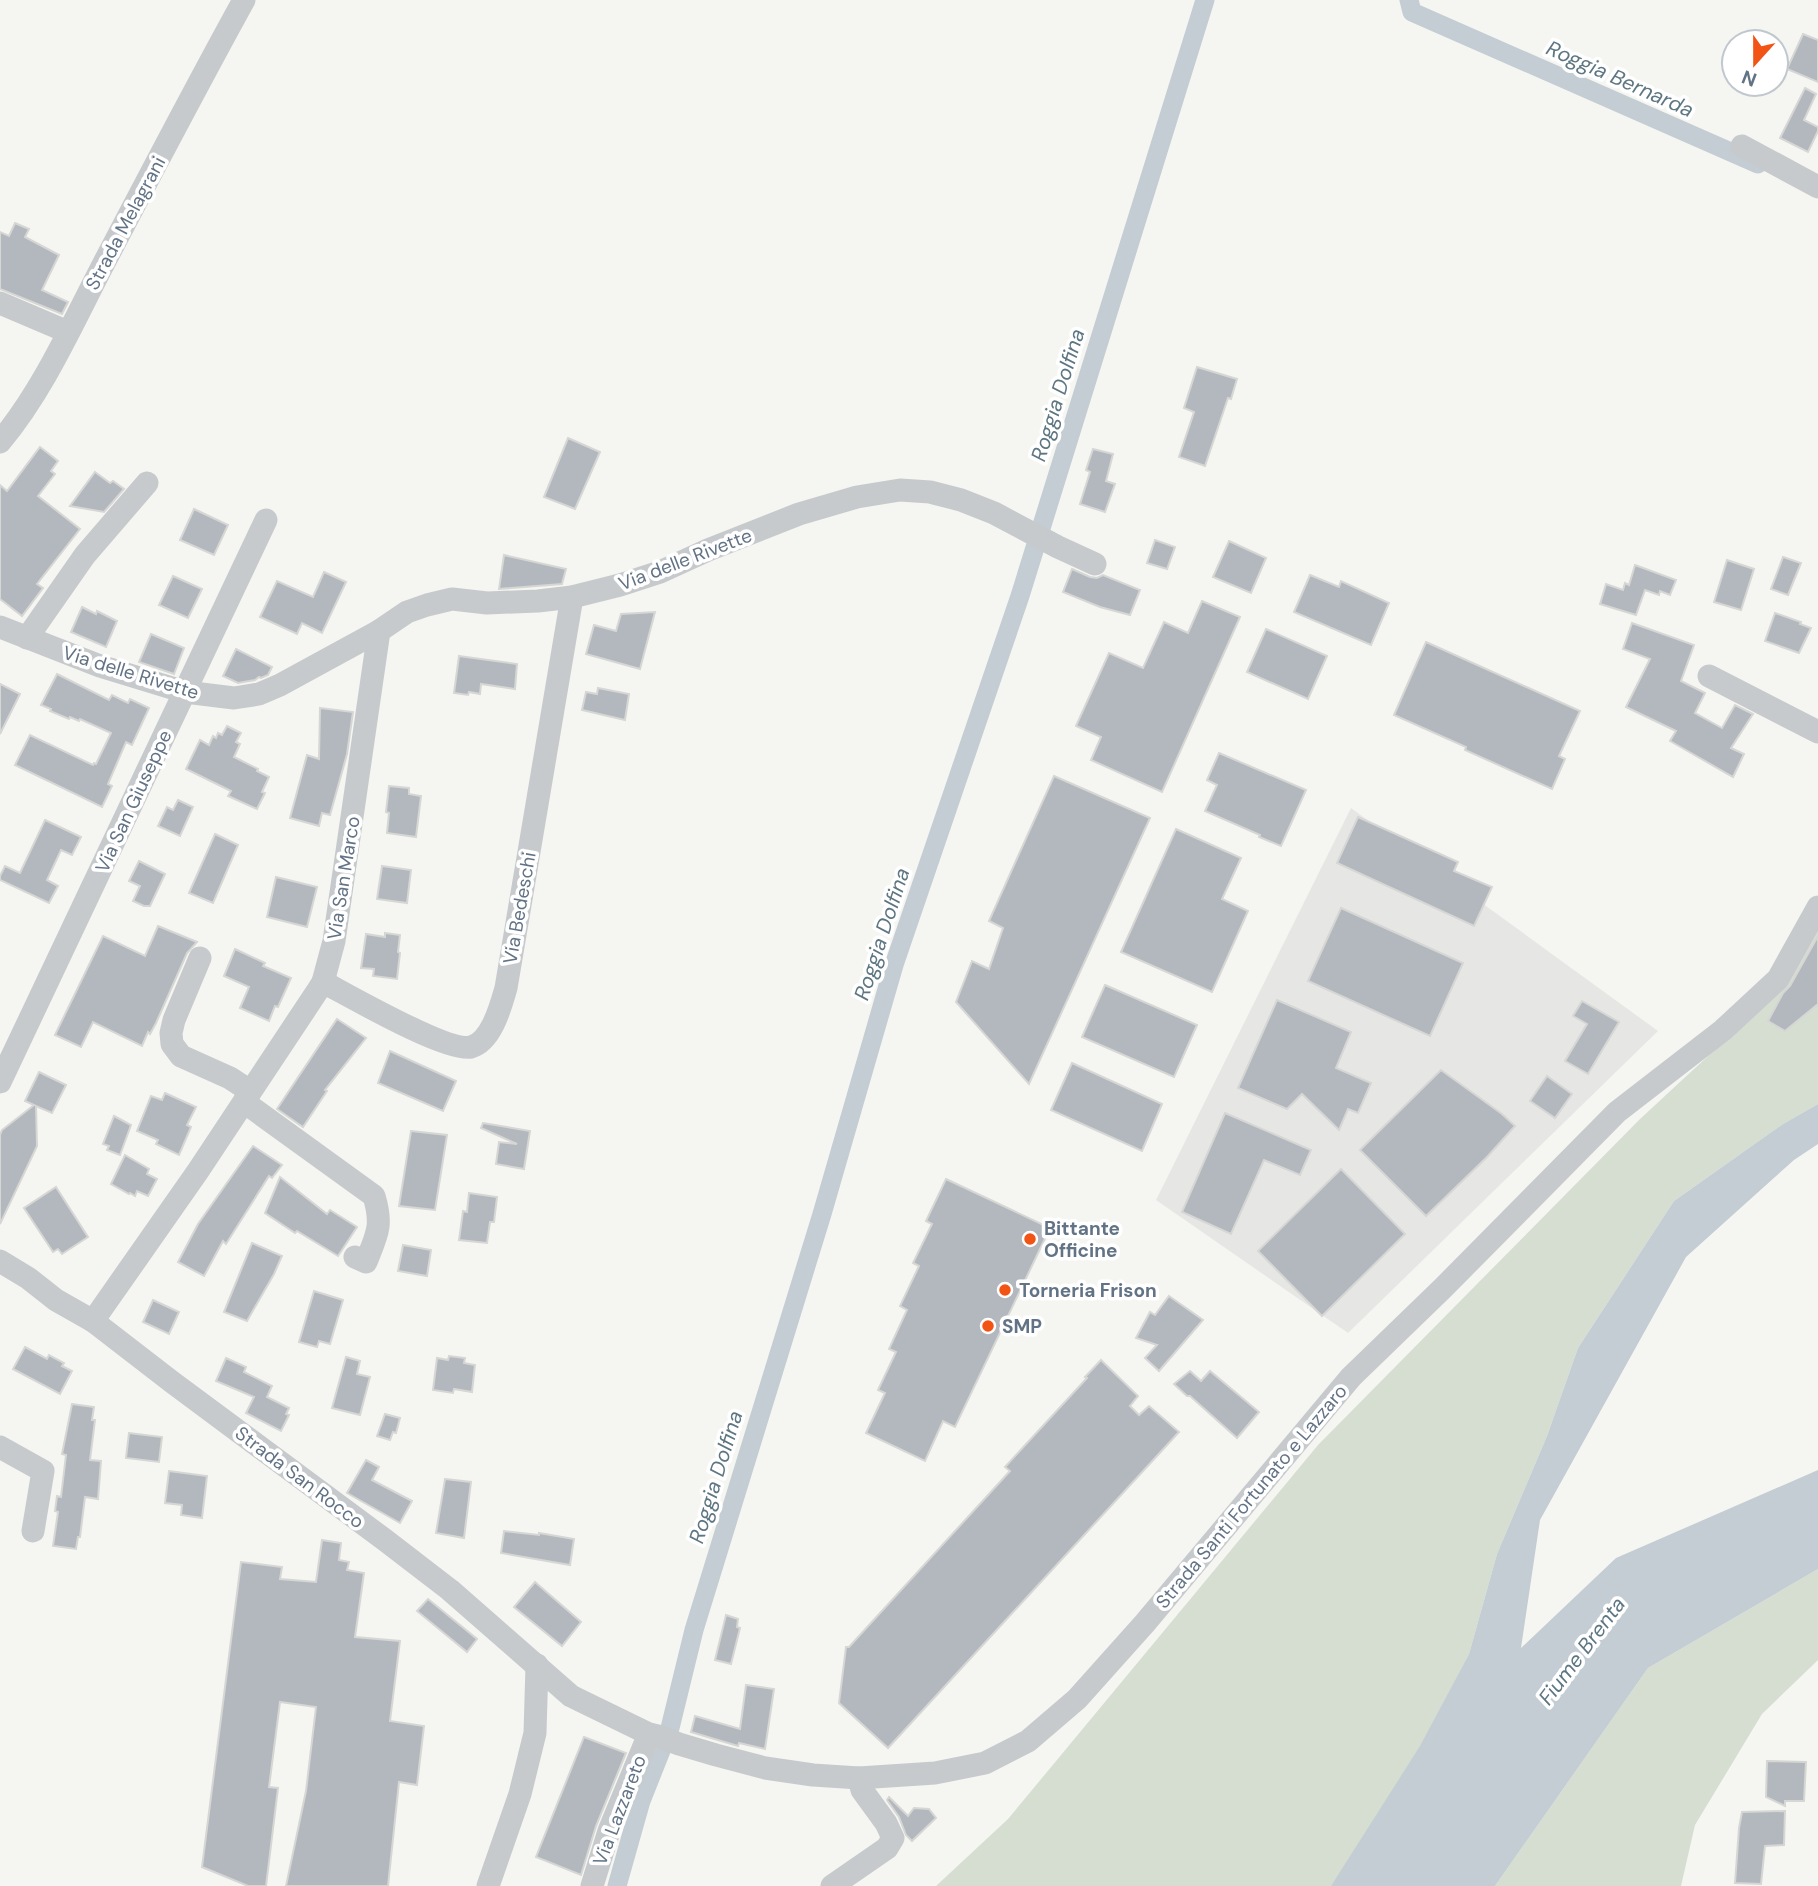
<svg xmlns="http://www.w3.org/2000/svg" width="1818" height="1886" viewBox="0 0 1818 1886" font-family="'DM Sans',sans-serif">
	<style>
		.built { fill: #e6e7e5 }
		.green { fill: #d6ded2 }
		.water { fill: #c4cdd3 }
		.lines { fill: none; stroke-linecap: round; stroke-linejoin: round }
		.canal { stroke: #c4cdd3; stroke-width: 19 }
		.building { fill: #b2b8be; stroke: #d6d7d4; stroke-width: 2 }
		.minor { stroke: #c7cacd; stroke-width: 23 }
		.poi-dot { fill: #f25415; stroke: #fff; stroke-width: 2.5 }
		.labels { text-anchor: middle; stroke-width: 7; stroke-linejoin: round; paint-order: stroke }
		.street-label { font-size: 19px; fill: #627385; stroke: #fff }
		.poi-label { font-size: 19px; font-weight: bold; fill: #627385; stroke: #fff; text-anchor: start }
		.water-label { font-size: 21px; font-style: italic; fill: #5d7682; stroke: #fff }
	</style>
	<rect width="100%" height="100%" fill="#f5f6f1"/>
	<polygon class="built" points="1351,808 1658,1031 1348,1333 1156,1200"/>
	<g class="green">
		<polygon points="1818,926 1818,1104 1783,1124 1674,1201 1578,1348 1547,1436 1497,1554 1469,1654 1421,1746 1335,1883 1331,1886 936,1886 1008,1819 1318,1445 1640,1119 1761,1007"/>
		<polygon points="1818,1569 1818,1660 1762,1714 1695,1825 1681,1886 1495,1886 1648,1668"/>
	</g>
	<polygon class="water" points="1818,1104 1818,1144 1794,1160 1686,1257 1540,1520 1521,1648 1616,1558 1818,1470 1818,1569 1648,1668 1495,1886 1331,1886 1420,1746 1469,1654 1497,1554 1547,1436 1578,1348 1674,1201 1783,1124"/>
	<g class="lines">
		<g class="canal">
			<polyline points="1409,0 1412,12 1758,164"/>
			<polyline points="617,1886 641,1801 670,1728 694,1630 822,1214 894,965 1020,596 1205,0"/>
		</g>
	</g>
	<g class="building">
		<polygon points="1803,34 1818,40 1818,82 1787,69"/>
		<polygon points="1805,88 1816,94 1804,120 1818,127 1818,131 1808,152 1780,138"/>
		<polygon points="15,223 29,229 25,237 59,255 42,290 68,302 62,314 0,289 0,232 9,236"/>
		<polygon points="1197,367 1237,379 1231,399 1228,398 1205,466 1179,457 1194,412 1184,408"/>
		<polygon points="568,438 600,452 575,509 544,497"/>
		<polygon points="40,447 58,461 51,471 55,474 38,496 80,529 37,584 43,588 22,616 0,599 0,485 7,491"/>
		<polygon points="1093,449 1113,454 1106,481 1115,484 1105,512 1080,504 1090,472 1086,470"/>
		<polygon points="95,472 110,483 113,481 124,489 104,512 70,506"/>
		<polygon points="194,509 228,525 214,555 180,540"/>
		<polygon points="1155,540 1175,547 1167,569 1147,563"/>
		<polygon points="1229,541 1266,558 1251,593 1213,577"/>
		<polygon points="504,555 566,569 562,584 499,589"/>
		<polygon points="1783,557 1801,563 1788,595 1771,589"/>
		<polygon points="1727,560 1754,569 1741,610 1714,602"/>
		<polygon points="1635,565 1676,580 1670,595 1660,591 1659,595 1645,590 1636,615 1600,604 1606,584 1623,590 1625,583 1629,585"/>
		<polygon points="1072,569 1090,577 1097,578 1103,575 1140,590 1130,615 1100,607 1063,592"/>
		<polygon points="324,572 346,582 322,633 302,623 297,634 260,617 277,581 313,597"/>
		<polygon points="1310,575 1339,587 1341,581 1389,603 1371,645 1294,612"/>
		<polygon points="173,576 202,589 188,618 159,605"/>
		<polygon points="1202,601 1240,617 1162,792 1091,760 1101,737 1076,726 1109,653 1143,668 1164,622 1188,633"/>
		<polygon points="82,607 96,614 97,611 117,621 106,647 71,632"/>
		<polygon points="655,612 640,669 586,654 594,625 616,631 621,614"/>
		<polygon points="1775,613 1801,622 1800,624 1811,628 1799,653 1765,641"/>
		<polygon points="1632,623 1694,645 1681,681 1705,693 1695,713 1722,728 1735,705 1753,714 1731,748 1744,754 1733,777 1670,741 1676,731 1626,707 1650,659 1623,649"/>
		<polygon points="1266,629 1327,656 1308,699 1247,672"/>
		<polygon points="151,634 184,648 174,674 139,662"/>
		<polygon points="1426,642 1580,711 1559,756 1565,759 1552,789 1465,750 1466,747 1394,715"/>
		<polygon points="236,649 272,667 268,675 261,678 259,677 255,680 238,683 223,676"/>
		<polygon points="459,656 517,664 515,689 481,684 480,694 469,692 468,695 454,693"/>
		<polygon points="57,674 109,700 112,695 128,703 130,699 149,708 132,745 126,742 108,784 112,786 102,807 15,765 30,735 93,765 94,763 96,764 111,733 80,719 79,721 70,717 69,719 50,711 51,709 41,705"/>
		<polygon points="0,684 20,694 0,734"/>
		<polygon points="598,688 629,694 625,720 582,710 586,692 597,694"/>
		<polygon points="320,708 353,712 347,754 330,815 322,813 319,826 290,818 307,755 319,759"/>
		<polygon points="227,726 241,733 236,742 240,744 234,757 258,769 257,771 269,777 262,792 265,793 257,809 228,796 231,791 186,769 200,740 209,745 213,736 216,738 218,733 222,735"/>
		<polygon points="1219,753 1306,790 1281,846 1259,837 1260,835 1205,811 1217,785 1207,780"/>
		<polygon points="1054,776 1150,818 1029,1084 956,1002 972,961 989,969 1003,928 989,921"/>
		<polygon points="389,786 409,788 409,794 421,796 416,837 387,833 389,813 386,812"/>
		<polygon points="178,800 193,807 180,836 158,826 167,807 173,810"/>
		<polygon points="1358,817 1458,862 1454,871 1492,887 1474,926 1337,863"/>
		<polygon points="45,820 81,837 72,855 61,850 47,880 58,886 49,903 0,880 0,876 5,866 20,873"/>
		<polygon points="1176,829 1241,858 1222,899 1248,911 1212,992 1121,952"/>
		<polygon points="215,834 238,845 213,903 189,893"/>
		<polygon points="139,861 165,874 150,906 144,906 133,901 140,886 129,881"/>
		<polygon points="382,866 411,870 407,903 377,899"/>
		<polygon points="276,877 317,887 307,927 267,917"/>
		<polygon points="1341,908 1463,963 1430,1036 1308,981"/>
		<polygon points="158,926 197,942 187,953 156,1023 150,1034 148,1032 142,1046 93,1022 81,1047 55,1035 103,936 145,956"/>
		<polygon points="385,933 400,935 398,952 400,953 397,979 373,976 374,969 361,968 366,934 385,937"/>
		<polygon points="1818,936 1818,1004 1785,1031 1768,1021 1783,993 1790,986"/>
		<polygon points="235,949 265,963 263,966 291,978 278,1007 275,1006 269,1021 240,1008 249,987 224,976"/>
		<polygon points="1105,985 1197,1025 1174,1077 1082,1037"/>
		<polygon points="1277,1000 1351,1032 1336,1068 1371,1083 1358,1113 1348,1109 1339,1130 1302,1094 1287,1109 1238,1088"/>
		<polygon points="1582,1001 1619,1022 1588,1074 1565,1061 1587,1024 1573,1016"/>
		<polygon points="337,1019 366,1038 325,1090 327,1091 303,1127 277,1109"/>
		<polygon points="390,1051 456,1081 443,1111 378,1083"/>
		<polygon points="1072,1063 1162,1104 1142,1151 1051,1110"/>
		<polygon points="1441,1070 1502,1114 1515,1126 1487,1157 1426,1216 1360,1150"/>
		<polygon points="39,1072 66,1085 52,1113 36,1106 37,1146 0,1224 0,1135 2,1130 34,1105 25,1101"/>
		<polygon points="1547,1076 1572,1094 1555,1118 1530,1101"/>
		<polygon points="165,1093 196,1107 187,1125 191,1127 179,1155 156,1144 158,1140 137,1131 151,1096 162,1100"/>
		<polygon points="1225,1113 1311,1150 1300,1175 1264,1160 1231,1234 1182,1212"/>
		<polygon points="114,1116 131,1125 120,1155 107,1150 109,1146 103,1144"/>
		<polygon points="483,1123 530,1131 524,1169 496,1164 499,1142 517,1144 481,1128"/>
		<polygon points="411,1131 447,1135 435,1210 399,1206"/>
		<polygon points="253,1146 282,1165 272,1178 269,1176 226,1244 223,1241 204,1276 178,1262 198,1224"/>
		<polygon points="125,1155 149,1169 147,1174 157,1179 148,1196 137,1191 135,1196 130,1193 129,1194 111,1184"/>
		<polygon points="1341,1169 1405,1234 1322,1316 1258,1251"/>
		<polygon points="280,1177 327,1214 330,1210 357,1227 338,1256 297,1231 295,1233 265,1213"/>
		<polygon points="946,1179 1050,1228 955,1427 943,1421 925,1461 866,1433 885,1393 878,1390 896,1352 889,1349 907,1310 900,1306 919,1266 913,1263 932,1224 926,1221"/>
		<polygon points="56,1187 88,1237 62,1254 58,1249 53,1252 24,1208"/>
		<polygon points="469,1193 497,1197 494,1222 490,1222 487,1243 459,1240 463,1211 467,1212"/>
		<polygon points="252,1243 282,1256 274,1274 247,1321 224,1312"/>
		<polygon points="403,1245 431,1250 427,1276 398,1271"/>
		<polygon points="314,1291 343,1300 330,1344 319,1341 317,1347 299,1342"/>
		<polygon points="1169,1296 1203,1320 1159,1371 1145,1358 1157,1345 1136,1338 1150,1312 1155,1315"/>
		<polygon points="153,1300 179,1312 169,1334 143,1322"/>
		<polygon points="25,1347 47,1359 49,1355 64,1363 62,1366 72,1371 60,1394 13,1369"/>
		<polygon points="449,1356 465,1358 464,1363 475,1365 472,1392 454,1389 453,1393 433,1390 437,1358 448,1360"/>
		<polygon points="346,1357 360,1361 357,1374 370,1377 360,1415 332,1408"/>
		<polygon points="226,1358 246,1367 244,1372 272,1386 267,1397 289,1408 286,1414 289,1415 281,1431 246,1413 254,1397 216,1381"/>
		<polygon points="1101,1360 1138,1396 1130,1406 1139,1415 1149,1406 1179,1432 888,1748 839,1703 846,1647 849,1647 1010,1471 1005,1467 1087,1378 1085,1377"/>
		<polygon points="1190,1371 1201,1381 1210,1371 1259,1412 1237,1438 1190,1396 1187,1396 1174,1384"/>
		<polygon points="72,1404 94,1407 92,1420 95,1420 90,1460 101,1461 98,1499 85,1497 80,1537 78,1537 76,1549 53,1546 58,1512 55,1511 57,1496 61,1497 66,1455 62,1454"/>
		<polygon points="385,1414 400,1418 396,1433 393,1432 390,1440 377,1436"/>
		<polygon points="129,1433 162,1437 159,1462 126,1458"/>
		<polygon points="366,1460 379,1467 372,1480 412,1501 400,1523 347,1493"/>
		<polygon points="169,1471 207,1476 202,1518 181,1515 182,1505 165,1503"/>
		<polygon points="445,1479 471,1482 464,1538 436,1533"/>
		<polygon points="504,1531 539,1535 539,1533 574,1539 570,1565 501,1553"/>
		<polygon points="322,1540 341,1543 339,1560 349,1562 347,1570 364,1573 355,1637 400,1641 390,1721 424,1726 417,1785 399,1782 388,1886 286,1886 306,1791 316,1707 280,1702 269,1787 278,1788 266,1886 248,1886 202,1867 241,1562 282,1567 280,1579 316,1582"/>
		<polygon points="535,1582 581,1622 562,1646 514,1607"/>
		<polygon points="428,1599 477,1639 467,1652 417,1611"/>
		<polygon points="726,1615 738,1619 737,1627 740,1628 731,1664 715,1660"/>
		<polygon points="746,1685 774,1689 765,1749 739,1743 738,1746 691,1732 695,1716 740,1729"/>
		<polygon points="584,1737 626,1753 596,1826 581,1875 536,1857"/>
		<polygon points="1767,1761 1806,1762 1804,1801 1785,1801 1785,1806 1766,1797"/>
		<polygon points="889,1797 908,1816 914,1808 929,1809 936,1818 912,1841 906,1835 899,1817 887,1800"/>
		<polygon points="1785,1811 1784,1845 1765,1846 1761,1884 1735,1883 1739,1828 1742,1812"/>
	</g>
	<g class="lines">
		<g class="minor">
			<polyline points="1742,146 1818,187"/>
			<polyline points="0,303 68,332"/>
			<path d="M0,442C44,389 72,324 104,263C150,175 196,87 244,0"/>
			<polyline points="0,627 100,666 185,692 234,698 259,694 280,685 379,631 407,612 427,605 452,599 487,603 538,601 572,597 620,585 660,572 708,550 799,514 857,497 900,490 930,492 961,500 994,513 1058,547 1095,564"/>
			<polyline points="27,638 85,555 147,483"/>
			<polyline points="1709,676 1818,732"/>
			<polyline points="200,958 174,1020 171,1033 172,1044 181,1056 230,1078 250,1091"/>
			<path d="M323,982C348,995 448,1053 471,1047C492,1041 501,1005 506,988L572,597"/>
			<polyline points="0,1082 266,520"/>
			<path d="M244,1102L374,1196C383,1226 377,1234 366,1262L355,1257"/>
			<polyline points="0,1261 28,1278 56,1300 93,1321 172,1382 385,1540 450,1590 571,1696 649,1734 658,1736 679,1744 716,1755 765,1768 813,1775 859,1778 935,1773 985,1763 1028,1741 1077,1699 1145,1623 1351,1377 1443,1288 1617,1112 1723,1030 1778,979 1818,907"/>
			<polyline points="93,1321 198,1171 318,990 323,982 334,941 379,631"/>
			<polyline points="0,1447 43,1471 33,1531"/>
			<polyline points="488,1886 520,1794 535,1733 537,1665"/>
			<polyline points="592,1886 609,1831 649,1734"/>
			<polyline points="832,1886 887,1848 893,1838 886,1823 862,1790 859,1778"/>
		</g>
	</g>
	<g class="poi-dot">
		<circle cx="1030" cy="1239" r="7"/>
		<circle cx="1005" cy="1290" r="7"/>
		<circle cx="988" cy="1326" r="7"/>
	</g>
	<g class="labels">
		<g class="street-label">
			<text transform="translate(125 223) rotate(-62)" y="7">Strada Melagrani</text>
			<text transform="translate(685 559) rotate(-21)" y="7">Via delle Rivette</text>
			<text transform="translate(131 672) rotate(17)" y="7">Via delle Rivette</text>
			<text transform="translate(133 801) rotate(-65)" y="7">Via San Giuseppe</text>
			<text transform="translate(343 878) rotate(-81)" y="7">Via San Marco</text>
			<text transform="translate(519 908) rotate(-80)" y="7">Via Bedeschi</text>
			<text transform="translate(300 1477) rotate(37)" y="7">Strada San Rocco</text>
			<text transform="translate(1251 1496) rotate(-50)" y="7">Strada Santi Fortunato e Lazzaro</text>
			<text transform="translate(619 1810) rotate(-69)" y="7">Via Lazzareto</text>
		</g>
		<g class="poi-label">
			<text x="1044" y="1235">Bittante<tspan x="1044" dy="22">Officine</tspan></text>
			<text x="1019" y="1297">Torneria Frison</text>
			<text x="1002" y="1333">SMP</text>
		</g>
		<g class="water-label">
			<text transform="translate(1620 79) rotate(24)" y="7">Roggia Bernarda</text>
			<text transform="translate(1058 395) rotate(-73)" y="7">Roggia Dolfina</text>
			<text transform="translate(882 934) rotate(-72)" y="7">Roggia Dolfina</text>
			<text transform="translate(716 1477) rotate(-73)" y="7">Roggia Dolfina</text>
			<text transform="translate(1582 1651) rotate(-53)" y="7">Fiume Brenta</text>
		</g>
	</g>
	<g transform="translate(1755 63) rotate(201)"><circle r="33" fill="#ffffff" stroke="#c0c7ce" stroke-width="2"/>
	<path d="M0-5L12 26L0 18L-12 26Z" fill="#f25415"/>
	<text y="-10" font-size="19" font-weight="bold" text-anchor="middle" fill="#627385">N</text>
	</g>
</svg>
